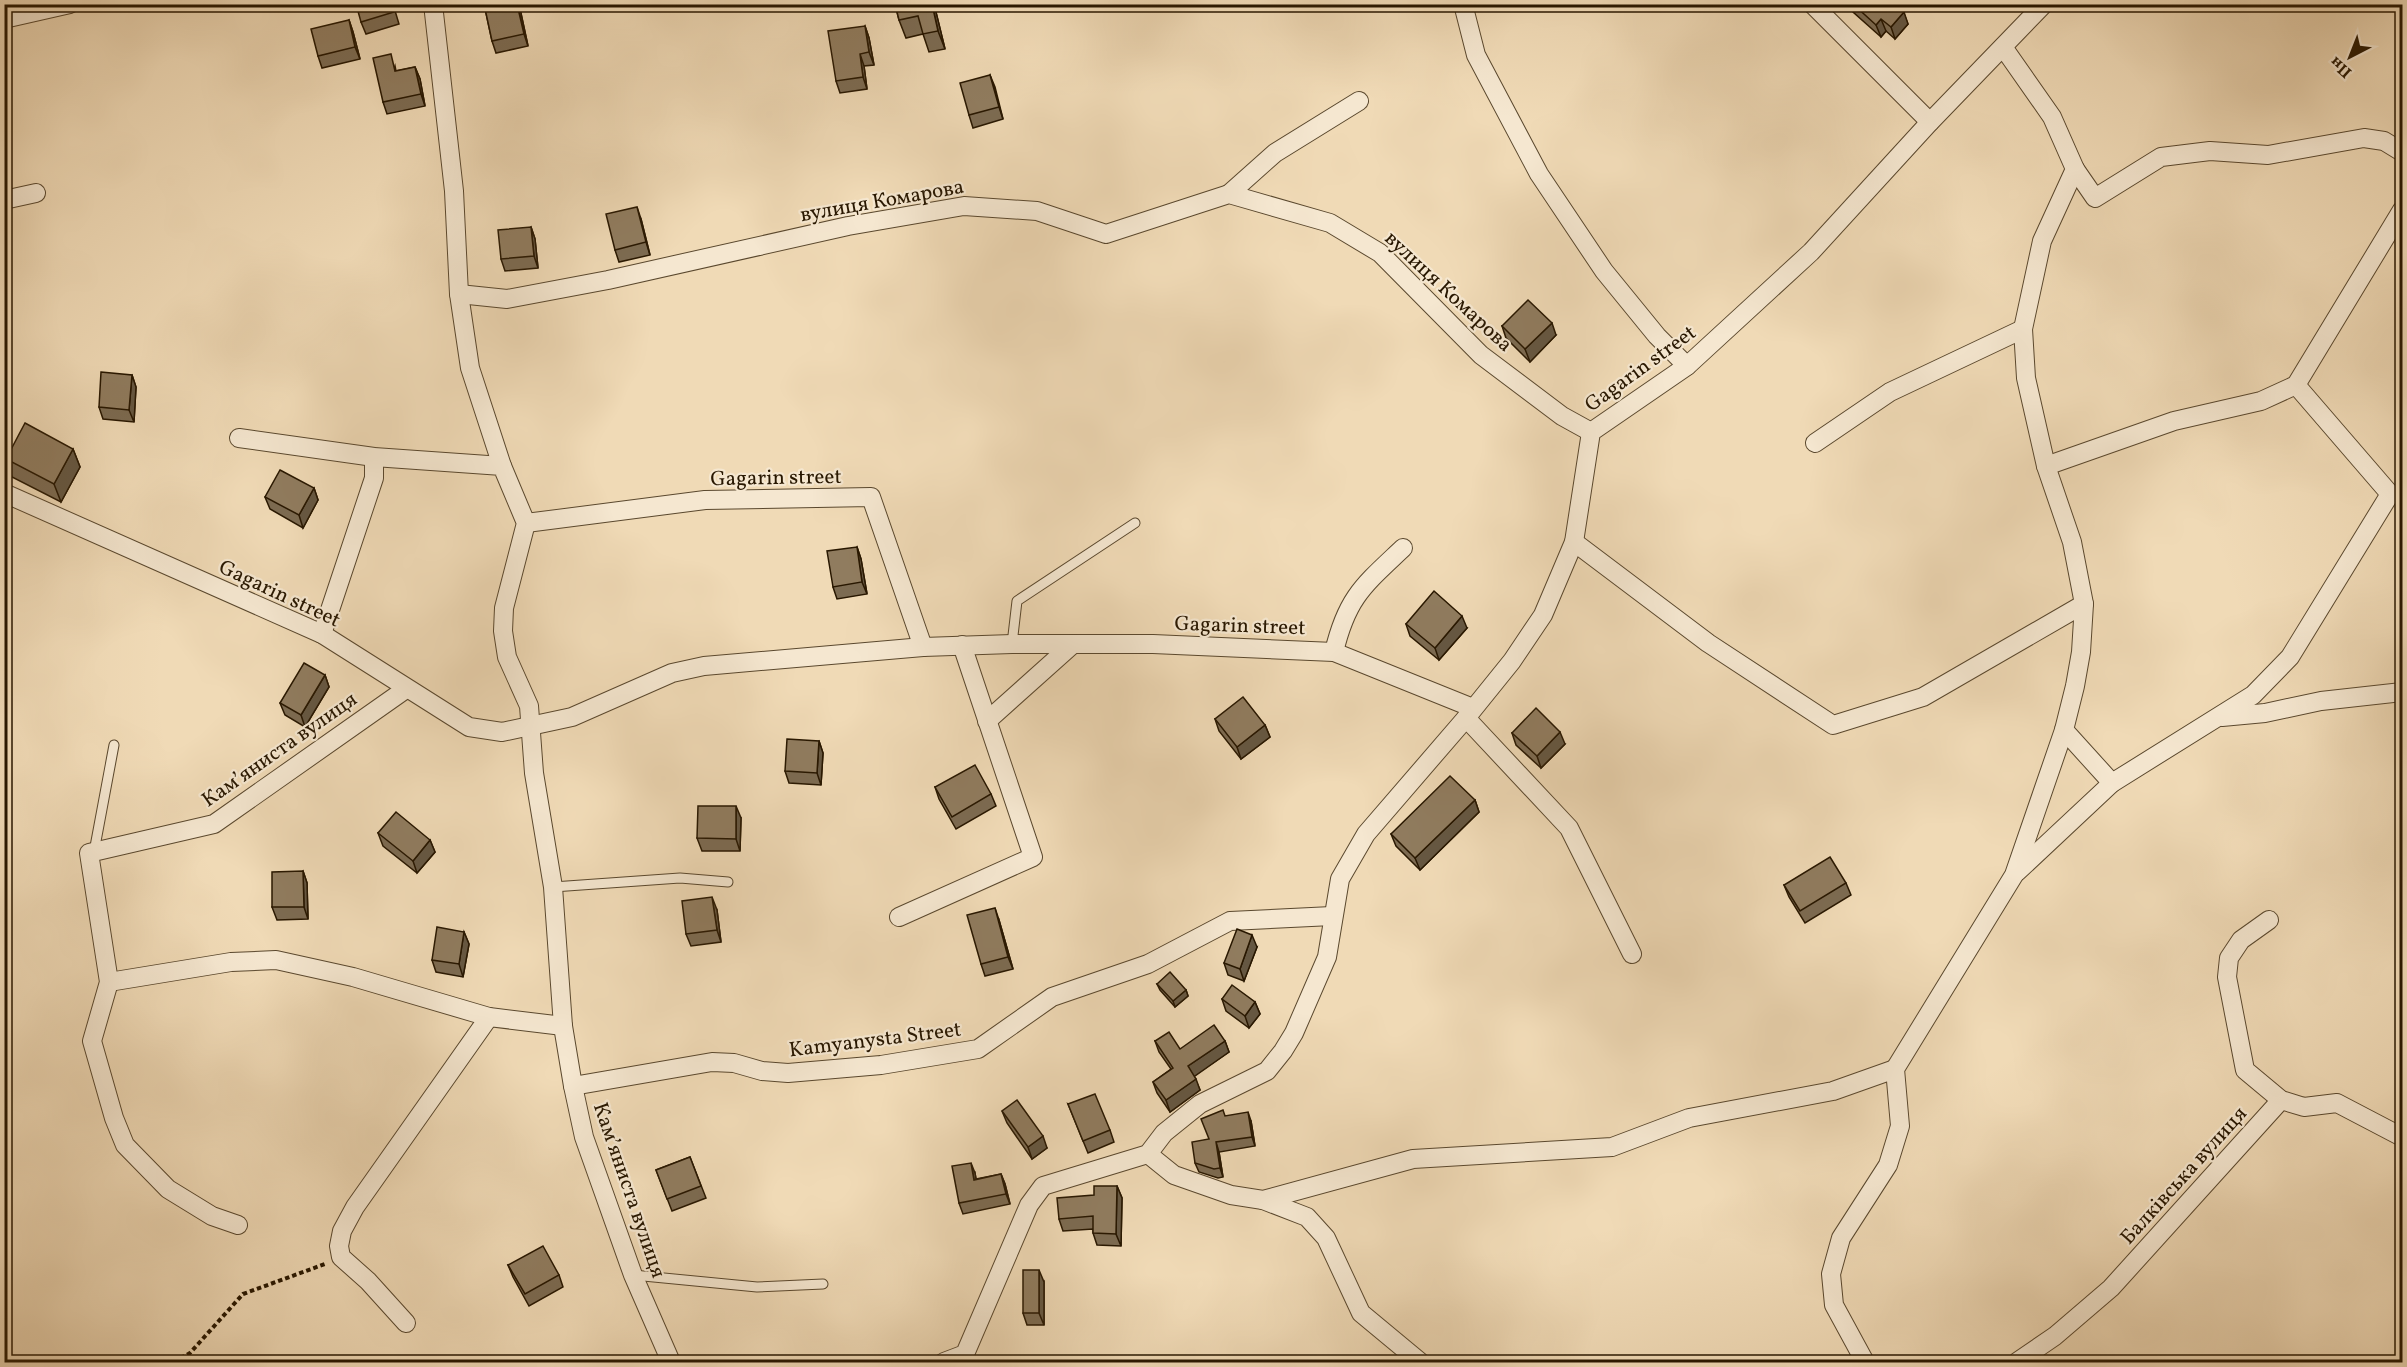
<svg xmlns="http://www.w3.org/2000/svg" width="2407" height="1367" viewBox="0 0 2407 1367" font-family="Vollkorn,serif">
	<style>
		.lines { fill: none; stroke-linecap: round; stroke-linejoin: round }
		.lane-casing { stroke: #5a482e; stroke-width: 11 }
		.street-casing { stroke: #5a482e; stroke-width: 20 }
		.path { stroke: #281700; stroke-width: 4; stroke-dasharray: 4.5 3; stroke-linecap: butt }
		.lane { stroke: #f5e7d0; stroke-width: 9 }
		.street { stroke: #f5e7d0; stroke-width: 18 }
		.wall { fill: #7c6b52; stroke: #281700; stroke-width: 1.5 }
		.shaded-wall { fill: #655742; stroke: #281700; stroke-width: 1.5 }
		.building { fill: #907c5f; stroke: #281700; stroke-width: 1.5 }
		.labels { text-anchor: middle; stroke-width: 4.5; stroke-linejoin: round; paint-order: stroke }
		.street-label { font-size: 21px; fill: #281700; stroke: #f5e7d0 }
	</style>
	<rect width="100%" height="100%" fill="#f0dab6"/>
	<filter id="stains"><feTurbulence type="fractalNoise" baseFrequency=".00333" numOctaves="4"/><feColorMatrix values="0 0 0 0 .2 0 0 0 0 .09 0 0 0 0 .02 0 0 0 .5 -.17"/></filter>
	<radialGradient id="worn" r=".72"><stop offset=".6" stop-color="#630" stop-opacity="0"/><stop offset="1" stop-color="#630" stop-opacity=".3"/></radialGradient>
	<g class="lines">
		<g class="lane-casing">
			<g id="lane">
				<polyline points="1012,644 1017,601 1135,523"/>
				<polyline points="94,852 114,745"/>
				<polyline points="553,887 680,878 728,882"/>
				<polyline points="633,1275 757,1287 823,1284"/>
			</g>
		</g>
		<g class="street-casing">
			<g id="street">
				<polyline points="433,4 454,191 459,294 470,368 502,466"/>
				<polyline points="1463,4 1476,55 1539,174 1604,271 1657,336 1687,366"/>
				<polyline points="1812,4 1930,122"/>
				<polyline points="4,19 70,4"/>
				<polyline points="2075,169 2095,198 2161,157 2210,151 2268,155 2364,138 2384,141 2402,152"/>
				<polyline points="1229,194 1275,153 1359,101"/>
				<polyline points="4,200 36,193"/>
				<polyline points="459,294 507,299 608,280 848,226 964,206 1037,211 1106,234 1229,194 1330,223 1380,253 1481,355 1562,416 1591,432"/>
				<polyline points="239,438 374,457 502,466 526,523 504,608 503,631 507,657 529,706 534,773 553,887 563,1026 573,1086 584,1137 633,1275 671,1362"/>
				<polyline points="1815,443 1890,392 2023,329"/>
				<polyline points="2046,466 2174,421 2261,401 2296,385 2402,210"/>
				<polyline points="4,493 322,634 469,727 502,732 572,717 672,673 704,666 923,647 1012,644 1153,644 1334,652 1473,708"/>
				<polyline points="526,523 705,500 871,497 923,647"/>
				<polyline points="1574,542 1708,643 1833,725 1923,697 2084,604"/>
				<polyline points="322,634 374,478 374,457"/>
				<path d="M1334,652C1347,597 1364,585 1403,548"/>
				<polyline points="2222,717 2265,713 2321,701 2402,692"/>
				<polyline points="1466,718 1569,828 1632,954"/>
				<polyline points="987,721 1073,644"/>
				<polyline points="2064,730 2112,783"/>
				<polyline points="2017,872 2112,783 2253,695 2290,657 2390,494 2296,385"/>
				<polyline points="899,917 1033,857 962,645"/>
				<polyline points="2269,920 2241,940 2229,958 2227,977 2245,1070 2281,1100"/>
				<polyline points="109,982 231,962 276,960 353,977 489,1017 563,1026"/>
				<polyline points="573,1086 712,1062 734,1063 762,1071 788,1073 881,1065 978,1049 1052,997 1148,964 1230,921 1332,916"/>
				<polyline points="1148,1154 1174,1175 1231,1195 1263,1200 1413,1159 1612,1147 1689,1118 1833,1091 1895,1069"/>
				<polyline points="1263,1200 1307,1217 1326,1238 1361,1313 1420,1362"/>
				<polyline points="238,1225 212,1216 168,1189 125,1145 114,1118 92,1041 109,982 89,853 214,824 406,689"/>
				<polyline points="406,1323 368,1281 341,1257 339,1246 342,1231 355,1207 489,1017"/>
				<polyline points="944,1362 965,1354 1029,1205 1043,1186 1148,1154 1164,1133 1200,1104 1267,1071 1283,1051 1294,1033 1327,957 1340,879 1366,834 1466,718 1512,661 1543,615 1574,542 1591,432 1687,366 1811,252 1930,122 2044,4"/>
				<polyline points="1865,1362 1834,1305 1831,1274 1841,1238 1888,1165 1900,1126 1895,1069 2014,875 2064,730 2075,686 2081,652 2084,604 2072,542 2046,466 2026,378 2023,329 2042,241 2075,169 2052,117 2003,47"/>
				<polyline points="2017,1362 2055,1336 2111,1288 2281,1100 2304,1107 2337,1103 2402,1137"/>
			</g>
		</g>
		<polyline class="path" points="174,1362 190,1353 243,1294 325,1264"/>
		<use href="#lane" class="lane"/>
		<use href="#street" class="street"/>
	</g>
	<g class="wall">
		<polygon points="393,4 399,24 366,34 361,22"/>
		<polygon points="484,4 519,4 528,46 496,53 492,41"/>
		<polygon points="895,4 934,4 945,49 929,52 923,34 906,38 899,20"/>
		<polygon points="1850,4 1905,4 1906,8 1903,11 1908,24 1895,39 1886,31 1881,37 1853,12"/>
		<polygon points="349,20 353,32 360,59 322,68 318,56"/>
		<polygon points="865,26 869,38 874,65 864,66 867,89 840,93 836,81"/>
		<polygon points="395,66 396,71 415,67 420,79 425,106 387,114 383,102"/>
		<polygon points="990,75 1003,119 973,128 969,115"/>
		<polygon points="641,219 650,255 619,262 615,250"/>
		<polygon points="531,227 535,239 538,268 505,271 501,259"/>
		<polygon points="1502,326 1556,335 1530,362 1506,338"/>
		<polygon points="132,375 136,387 134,422 103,419 99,407"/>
		<polygon points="73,449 80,467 61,502 12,477 6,459"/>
		<polygon points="314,488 318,500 303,528 270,509 265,497"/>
		<polygon points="857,547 861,559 867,594 837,599 833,587"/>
		<polygon points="1406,624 1467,628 1439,660 1410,636"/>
		<polygon points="325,675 329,687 305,727 285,715 280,703"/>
		<polygon points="1215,719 1265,725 1270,737 1241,759 1219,731"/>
		<polygon points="1512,733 1565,744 1541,768 1516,745"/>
		<polygon points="819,741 823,753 821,785 789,783 785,771"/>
		<polygon points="935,787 991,794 996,806 956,829 939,799"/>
		<polygon points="1475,800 1479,812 1420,870 1396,846 1391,834"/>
		<polygon points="741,818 740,851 702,851 697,838"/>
		<polygon points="378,833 430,840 435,852 417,873 383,846"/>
		<polygon points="303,871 307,883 308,919 277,920 272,907"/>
		<polygon points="1846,883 1851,895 1805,923 1789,897 1784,885"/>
		<polygon points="717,910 721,942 691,946 686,934"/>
		<polygon points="999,920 1013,969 985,976 981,964"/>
		<polygon points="464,932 469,944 463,977 436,972 432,960"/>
		<polygon points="1257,947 1244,981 1228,975 1224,963"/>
		<polygon points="1157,984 1186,990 1188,996 1175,1007 1160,990"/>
		<polygon points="1222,999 1255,1002 1260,1014 1249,1028 1226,1011"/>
		<polygon points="1155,1041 1180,1049 1225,1041 1229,1052 1194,1076 1200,1090 1170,1112 1157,1093 1153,1082 1171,1069 1159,1052"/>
		<polygon points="1068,1104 1110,1130 1114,1142 1088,1153"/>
		<polygon points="1002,1111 1047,1148 1032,1159 1007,1123"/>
		<polygon points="1225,1116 1251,1121 1255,1146 1219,1152 1223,1177 1218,1178 1199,1172 1195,1163 1209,1139"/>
		<polygon points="690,1157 706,1198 672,1211 656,1170"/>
		<polygon points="975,1173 976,1179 1001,1174 1005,1184 1010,1204 963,1214 959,1203"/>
		<polygon points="1117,1186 1122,1198 1121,1246 1097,1245 1093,1233 1093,1229 1063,1231 1059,1219"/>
		<polygon points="508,1265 559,1275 563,1287 529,1306 513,1277"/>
		<polygon points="1044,1282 1044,1325 1027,1325 1023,1313"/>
	</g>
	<g class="shaded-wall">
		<polygon points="517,4 519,4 528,46 524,34"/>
		<polygon points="932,4 934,4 945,49 938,31"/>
		<polygon points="1895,4 1905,4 1906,8 1899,16"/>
		<polygon points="1904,12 1908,24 1895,39 1891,27"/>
		<polygon points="1881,19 1886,31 1881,37 1876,25"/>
		<polygon points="349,20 353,32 360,59 355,47"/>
		<polygon points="865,26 869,38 874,65 869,52"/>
		<polygon points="860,54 864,66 867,89 863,77"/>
		<polygon points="415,67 420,79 425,106 421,94"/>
		<polygon points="990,75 995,87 1003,119 999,107"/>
		<polygon points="637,207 641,219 650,255 646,242"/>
		<polygon points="531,227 535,239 538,268 534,256"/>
		<polygon points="1552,323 1556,335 1530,362 1525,349"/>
		<polygon points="132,375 136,387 134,422 129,410"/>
		<polygon points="73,449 80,467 61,502 54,484"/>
		<polygon points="314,488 318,500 303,528 299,515"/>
		<polygon points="857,547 861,559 867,594 862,582"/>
		<polygon points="1462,616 1467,628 1439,660 1435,648"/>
		<polygon points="325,675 329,687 305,727 301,715"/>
		<polygon points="1265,725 1270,737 1241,759 1237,747"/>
		<polygon points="1560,732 1565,744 1541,768 1537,756"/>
		<polygon points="819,741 823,753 821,785 817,773"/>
		<polygon points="1475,800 1479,812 1420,870 1415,858"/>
		<polygon points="736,806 741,818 740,851 736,839"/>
		<polygon points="430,840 435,852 417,873 413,861"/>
		<polygon points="303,871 307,883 308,919 304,907"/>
		<polygon points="712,897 717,910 721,942 717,930"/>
		<polygon points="995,908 999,920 1013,969 1008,957"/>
		<polygon points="464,932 469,944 463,977 459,964"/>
		<polygon points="1252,935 1257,947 1244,981 1240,969"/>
		<polygon points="1186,990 1188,996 1175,1007 1173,1001"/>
		<polygon points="1255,1002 1260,1014 1249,1028 1245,1016"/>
		<polygon points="1225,1041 1229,1052 1192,1078 1188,1066"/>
		<polygon points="1196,1079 1200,1090 1170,1112 1166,1100"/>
		<polygon points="1248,1112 1251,1121 1255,1146 1252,1137"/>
		<polygon points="1043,1136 1047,1148 1032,1159 1028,1147"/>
		<polygon points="1216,1142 1219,1152 1223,1177 1220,1168"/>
		<polygon points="971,1163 975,1173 978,1190 974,1180"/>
		<polygon points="1001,1174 1005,1184 1010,1204 1006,1194"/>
		<polygon points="1117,1186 1122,1198 1121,1246 1116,1234"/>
		<polygon points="1039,1270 1044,1282 1044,1325 1039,1313"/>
	</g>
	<g class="building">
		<polygon points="356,4 392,4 394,12 361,22"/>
		<polygon points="484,4 517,4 524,34 492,41"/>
		<polygon points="895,4 932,4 938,31 923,34 918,16 899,20"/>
		<polygon points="1853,4 1895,4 1904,12 1891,27 1881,19 1876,25"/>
		<polygon points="349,20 355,47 318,56 311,29"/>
		<polygon points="865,26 869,52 860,54 863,77 836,81 828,31"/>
		<polygon points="391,54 395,71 415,67 421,94 383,102 373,58"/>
		<polygon points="990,75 999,107 969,115 960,83"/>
		<polygon points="637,207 646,242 615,250 606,214"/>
		<polygon points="531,227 534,256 501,259 498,230"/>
		<polygon points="1528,300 1552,323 1525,349 1502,326"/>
		<polygon points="101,372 132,375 129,410 99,407"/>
		<polygon points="25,423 73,449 54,484 6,459"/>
		<polygon points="280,470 314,488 299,515 265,497"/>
		<polygon points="857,547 862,582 833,587 827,551"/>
		<polygon points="1434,591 1462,616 1435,648 1406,624"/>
		<polygon points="304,663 325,675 301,715 280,703"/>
		<polygon points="1243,697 1265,725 1237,747 1215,719"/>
		<polygon points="1536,708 1560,732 1537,756 1512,733"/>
		<polygon points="787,739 819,741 817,773 785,771"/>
		<polygon points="975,765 991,794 952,817 935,787"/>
		<polygon points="1450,776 1475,800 1415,858 1391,834"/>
		<polygon points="698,806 736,806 736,839 697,838"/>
		<polygon points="396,812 430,840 413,861 378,833"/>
		<polygon points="1830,857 1846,883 1800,911 1784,885"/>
		<polygon points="303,871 304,907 272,907 272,872"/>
		<polygon points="712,897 717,930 686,934 682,901"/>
		<polygon points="995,908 1008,957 981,964 967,915"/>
		<polygon points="437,927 464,932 459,964 432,960"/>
		<polygon points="1237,929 1252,935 1240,969 1224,963"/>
		<polygon points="1170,972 1186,990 1173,1001 1157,984"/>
		<polygon points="1232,985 1255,1002 1245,1016 1222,999"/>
		<polygon points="1214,1025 1225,1041 1188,1066 1196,1079 1166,1100 1153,1082 1173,1068 1155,1041 1169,1032 1180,1049"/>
		<polygon points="1095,1094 1110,1130 1083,1141 1068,1104"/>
		<polygon points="1017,1100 1043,1136 1028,1147 1002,1111"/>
		<polygon points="1223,1110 1225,1116 1248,1112 1252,1137 1216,1142 1220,1168 1214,1169 1195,1163 1192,1142 1209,1139 1201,1119"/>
		<polygon points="690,1157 701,1186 667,1199 656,1170"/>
		<polygon points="971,1163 974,1180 1001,1174 1006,1194 959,1203 952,1166"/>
		<polygon points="1094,1186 1117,1186 1116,1234 1093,1233 1093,1216 1059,1219 1057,1198 1094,1195"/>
		<polygon points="543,1246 559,1275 525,1294 508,1265"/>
		<rect x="1023" y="1270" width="16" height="43"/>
	</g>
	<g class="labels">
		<g class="street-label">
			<text transform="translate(882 200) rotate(-10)" y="7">вулиця Комарова</text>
			<text transform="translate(1449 291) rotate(43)" y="7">вулиця Комарова</text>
			<text transform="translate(1640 368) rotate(-36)" y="7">Gagarin street</text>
			<text transform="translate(776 477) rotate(-1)" y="7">Gagarin street</text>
			<text transform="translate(280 593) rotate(25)" y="7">Gagarin street</text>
			<text transform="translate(1240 625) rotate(2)" y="7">Gagarin street</text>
			<text transform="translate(279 749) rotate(-35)" y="7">Камʼяниста вулиця</text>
			<text transform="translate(875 1039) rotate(-7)" y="7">Kamyanysta Street</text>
			<text transform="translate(2183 1175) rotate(-48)" y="7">Балківська вулиця</text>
			<text transform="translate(630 1190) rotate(71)" y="7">Камʼяниста вулиця</text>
		</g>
	</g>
	<rect width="2407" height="1367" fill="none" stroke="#f0dab6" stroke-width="24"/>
	<rect x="6" y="6" width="2395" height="1355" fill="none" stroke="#281700" stroke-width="3"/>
	<rect x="12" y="12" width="2383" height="1343" fill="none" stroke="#281700" stroke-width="1.5"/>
	<g transform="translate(2350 57) rotate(222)" stroke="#f5e7d0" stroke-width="4.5" paint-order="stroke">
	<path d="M0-4.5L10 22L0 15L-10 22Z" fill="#281700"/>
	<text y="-9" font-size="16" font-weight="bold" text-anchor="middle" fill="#281700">Пн</text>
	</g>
	<rect width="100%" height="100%" filter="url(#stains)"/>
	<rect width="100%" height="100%" fill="url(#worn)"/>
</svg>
